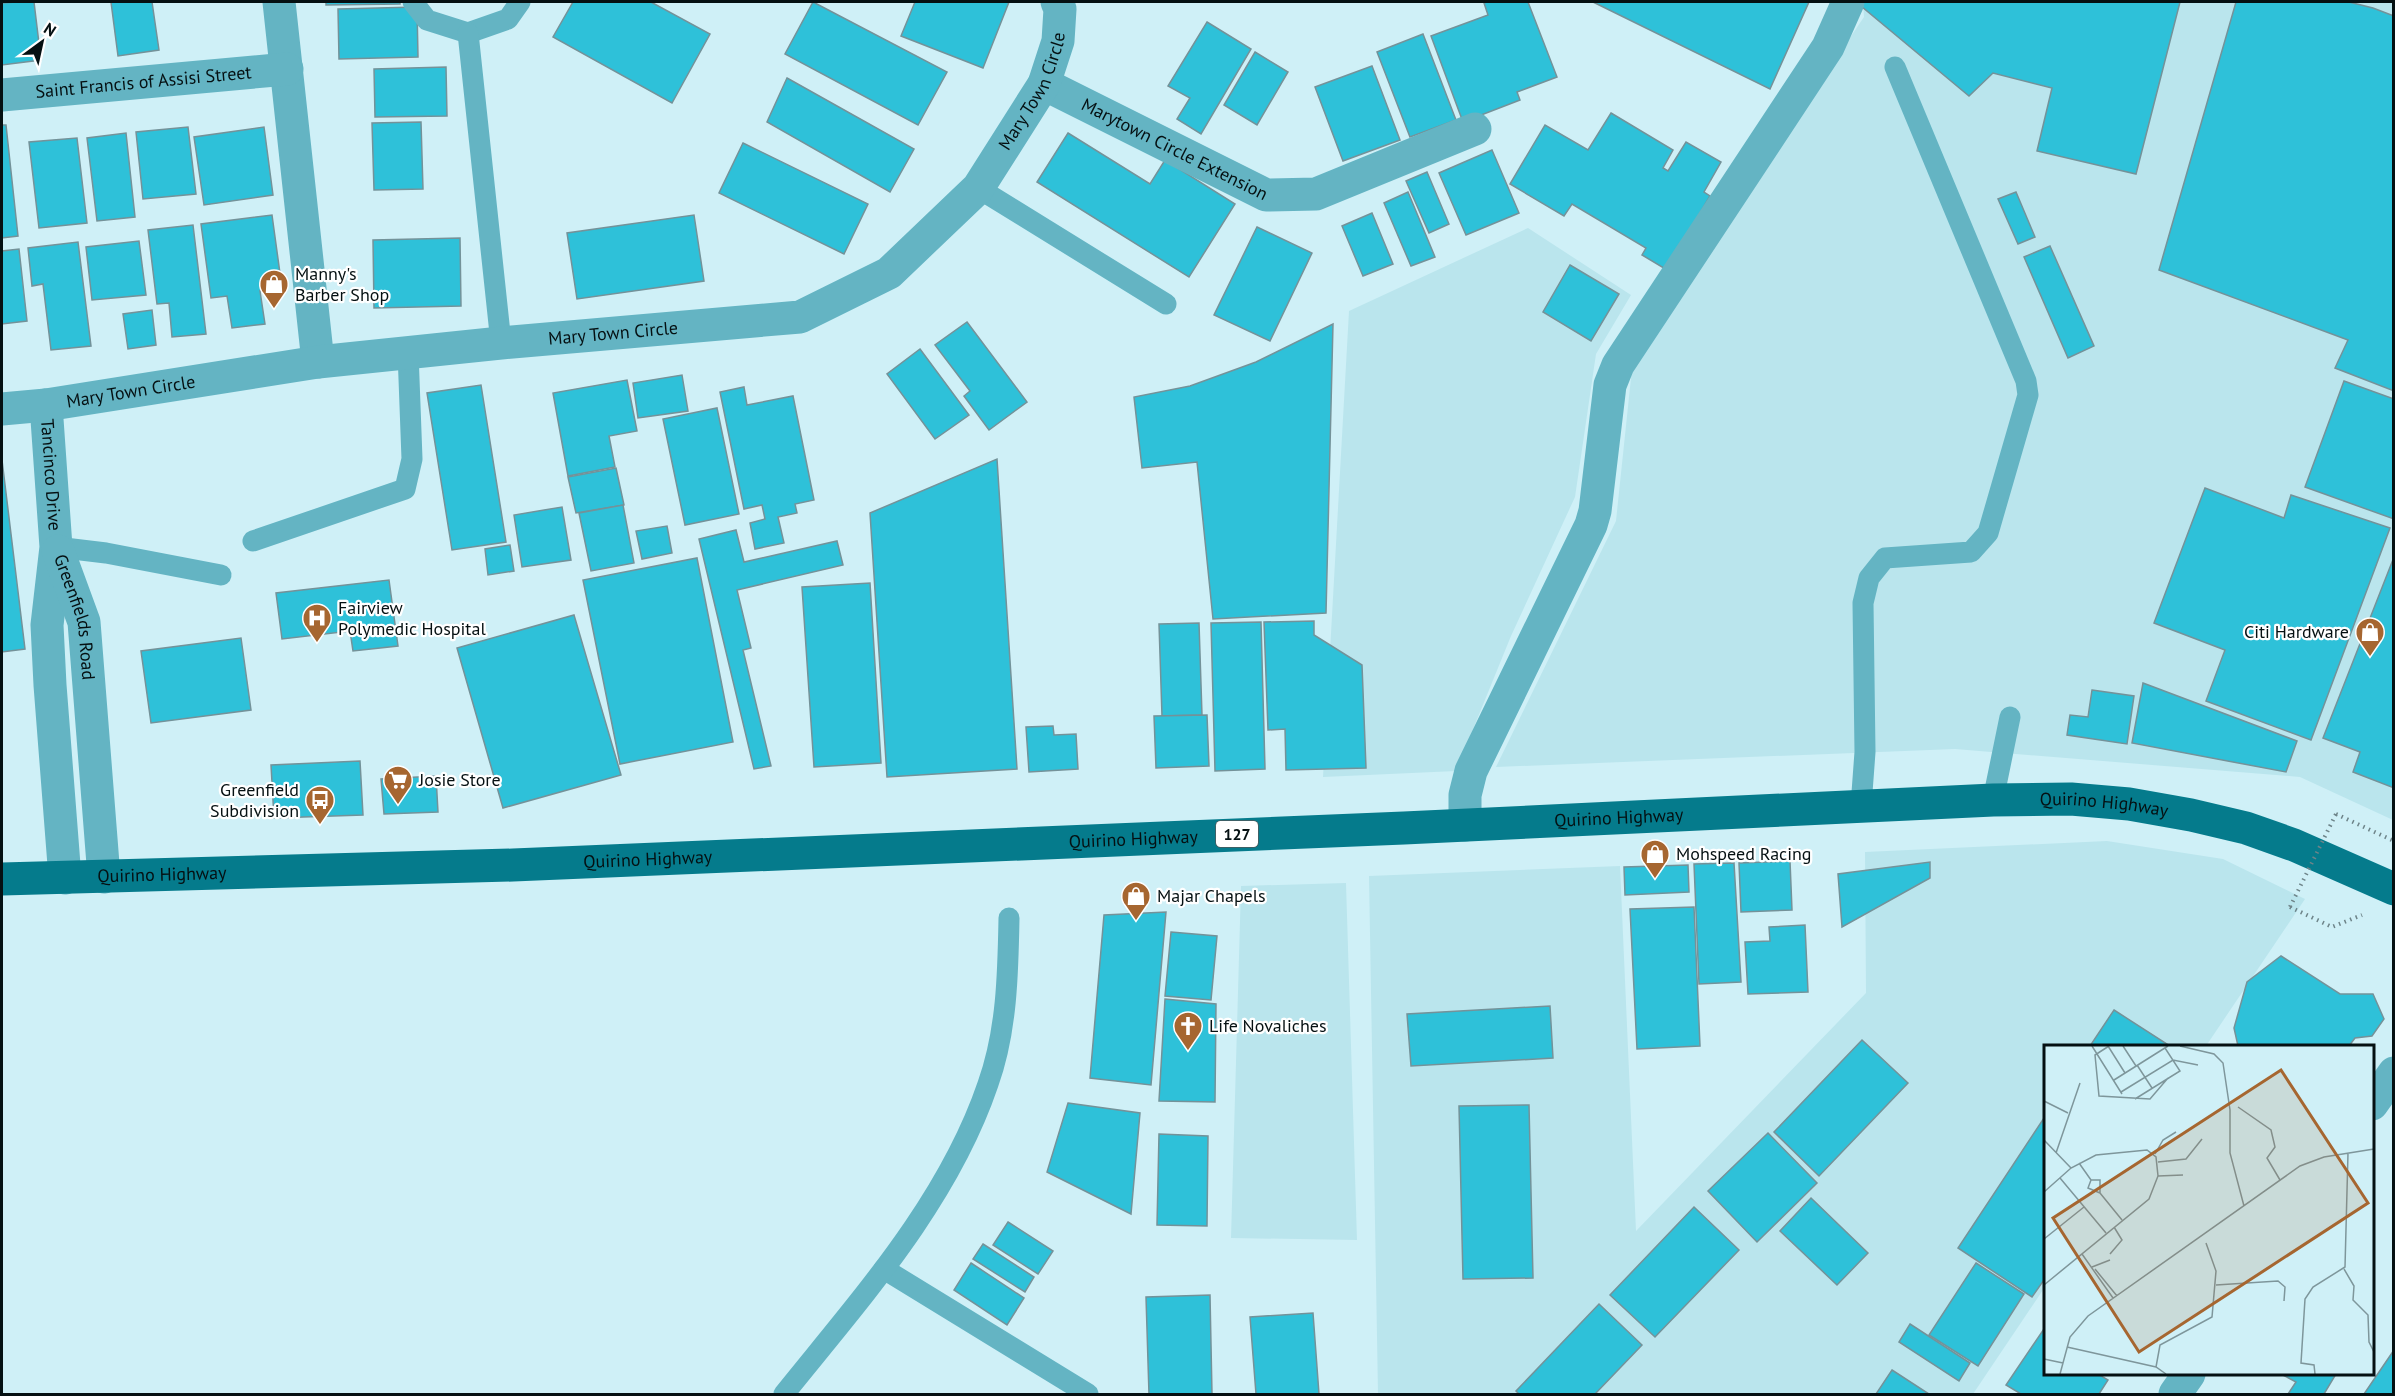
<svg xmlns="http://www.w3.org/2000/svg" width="2395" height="1396" viewBox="0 0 2395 1396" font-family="'PT Sans',sans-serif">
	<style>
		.built { fill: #bae5ed }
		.building { fill: #2ec1d9; stroke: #749299; stroke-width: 1.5 }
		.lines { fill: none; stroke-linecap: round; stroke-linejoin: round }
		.path { stroke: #6e8489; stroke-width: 4; stroke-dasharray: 1.5 4.5; stroke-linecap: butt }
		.service { stroke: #64b4c3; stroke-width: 21 }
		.minor { stroke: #64b4c3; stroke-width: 33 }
		.primary { stroke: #057b8c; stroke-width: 33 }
		.path-bridge { stroke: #6e8489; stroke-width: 4; stroke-dasharray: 1.5 4.5; stroke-linecap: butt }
		.labels { text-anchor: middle; stroke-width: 4.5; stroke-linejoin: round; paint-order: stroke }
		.shield { fill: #fff; stroke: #505859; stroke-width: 1.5 }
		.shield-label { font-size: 16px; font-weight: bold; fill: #051012 }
		.street-label { font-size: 18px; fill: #051012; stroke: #fff }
		.poi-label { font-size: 18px; fill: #051012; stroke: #fff; text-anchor: start }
		.inset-road { fill: none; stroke: #7e969b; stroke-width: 1.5 }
		.view { fill: #a66630; fill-opacity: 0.15; stroke: #a66630; stroke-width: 3 }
		.inset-edge { fill: none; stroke: #051012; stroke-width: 3 }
	</style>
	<rect width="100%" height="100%" fill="#cff0f7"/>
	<g class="built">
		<polygon points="1863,2 2393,2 2393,820 2300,777 1955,749 1496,767 1616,521 1633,359 1864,17"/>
		<polygon points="1528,228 1631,295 1596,354 1575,497 1511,636 1456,771 1323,777 1349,311"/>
		<polygon points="2107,841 2223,859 2305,899 2206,1046 2046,1046 2045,1287 1973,1394 1378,1394 1369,876 1620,866 1636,1231 1866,993 1865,852"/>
		<polygon points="1346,883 1357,1240 1231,1238 1241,886"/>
	</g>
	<g class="building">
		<polygon points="16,2 34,2 41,60 2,65 2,3"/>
		<polygon points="111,2 152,2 159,50 118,56"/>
		<polygon points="326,2 400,2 400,4 326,5"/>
		<polygon points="573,2 651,2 710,34 672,103 553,37"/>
		<polygon points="813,2 947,72 918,125 785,54"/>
		<polygon points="915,2 1009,2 983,68 901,36"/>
		<polygon points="1487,2 1528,2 1557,77 1517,92 1520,100 1463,122 1431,36 1488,15 1484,3"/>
		<polygon points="1593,2 1809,2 1770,89"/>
		<polygon points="1863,2 2180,2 2136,174 2037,151 2052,88 1993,73 1969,96 1861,6"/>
		<polygon points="2236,2 2349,2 2373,8 2394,16 2394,391 2335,368 2348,340 2159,270"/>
		<polygon points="417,7 418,57 339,59 338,9"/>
		<polygon points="1207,22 1251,49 1201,134 1177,119 1190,98 1168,86"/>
		<polygon points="1423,34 1456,120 1410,137 1377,52"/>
		<polygon points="1255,52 1288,72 1257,125 1224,105"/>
		<polygon points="1372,66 1400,140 1343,161 1315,87"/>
		<polygon points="446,67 447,116 375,117 374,69"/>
		<polygon points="787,78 914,149 890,192 767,122"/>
		<polygon points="1611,113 1673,150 1663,168 1668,171 1686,142 1721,162 1704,192 1710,196 1667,270 1642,255 1646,248 1572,204 1564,216 1510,184 1545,125 1588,150"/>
		<polygon points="421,122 423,189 374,190 372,123"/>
		<polygon points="2,125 6,125 18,236 2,238"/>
		<polygon points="188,127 196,194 143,199 136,132"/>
		<polygon points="264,127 273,195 204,205 194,137"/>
		<polygon points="126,133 135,217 97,221 87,138"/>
		<polygon points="1068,133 1150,184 1165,160 1235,204 1189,277 1037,182"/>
		<polygon points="77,138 87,223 39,228 29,142"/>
		<polygon points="743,143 868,204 844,254 719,193"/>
		<polygon points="1492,150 1519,213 1466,235 1439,173"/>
		<polygon points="1427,172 1449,224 1429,233 1406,181"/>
		<polygon points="1408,192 1435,257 1411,266 1384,203"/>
		<polygon points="2016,192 2035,237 2018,244 1998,199"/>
		<polygon points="1372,213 1393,264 1363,276 1342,226"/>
		<polygon points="272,215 282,288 260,291 265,324 232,328 227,296 211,298 201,224"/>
		<polygon points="694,215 704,281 577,299 567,233"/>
		<polygon points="193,225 206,334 172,337 169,303 157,304 148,230"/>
		<polygon points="1257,227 1312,253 1270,341 1214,315"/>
		<polygon points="460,238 461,306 374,308 373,240"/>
		<polygon points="139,241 146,295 92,300 86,247"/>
		<polygon points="78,242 91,346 51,350 43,284 32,286 28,248"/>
		<polygon points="2050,246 2094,346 2068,358 2024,257"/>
		<polygon points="19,249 27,321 2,324 2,251"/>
		<polygon points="1570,265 1619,294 1591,341 1543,312"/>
		<polygon points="152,310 156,345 128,349 123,314"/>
		<polygon points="967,322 1027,402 989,430 964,396 970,391 935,345"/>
		<polygon points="1333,324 1326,613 1213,619 1197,462 1142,468 1134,397 1190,386 1256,362"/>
		<polygon points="920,349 969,415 935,439 887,374"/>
		<polygon points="682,375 688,411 638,418 633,383"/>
		<polygon points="627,380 637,431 609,436 615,467 568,476 553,393"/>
		<polygon points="2344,381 2394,399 2394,519 2305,487"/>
		<polygon points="481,385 506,542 452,550 427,393"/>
		<polygon points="744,387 747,405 793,396 814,500 795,504 797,513 778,517 784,543 755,549 750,523 765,519 762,505 744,509 720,392"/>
		<polygon points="717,408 739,514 685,525 663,419"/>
		<polygon points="997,459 1017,769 887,777 870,513"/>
		<polygon points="2,460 25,649 2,652"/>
		<polygon points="616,468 624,505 576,513 568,477"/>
		<polygon points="2205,488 2284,518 2291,495 2390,528 2311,740 2206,701 2225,650 2154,623"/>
		<polygon points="623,505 634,563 591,571 579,513"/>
		<polygon points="562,507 571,560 522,567 514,515"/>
		<polygon points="667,526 672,553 642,559 636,531"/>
		<polygon points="736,530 744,562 837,541 843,565 737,590 751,648 743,650 771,766 754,769 699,539"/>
		<polygon points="510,545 514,571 488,575 485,549"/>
		<polygon points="2394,557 2394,788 2353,772 2360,752 2323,738"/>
		<polygon points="697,558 733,742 620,764 583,580"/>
		<polygon points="389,580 398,646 353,651 350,631 282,639 276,593"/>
		<polygon points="870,583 881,763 814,767 802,587"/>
		<polygon points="574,615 621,775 503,808 457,648"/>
		<polygon points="1314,621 1314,635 1362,665 1366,768 1286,770 1285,729 1268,730 1264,622"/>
		<polygon points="1261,622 1265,769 1215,771 1211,623"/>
		<polygon points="1199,623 1202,715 1162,716 1159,624"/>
		<polygon points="241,638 251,710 151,723 141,651"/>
		<polygon points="2143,683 2297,741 2286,772 2132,743"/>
		<polygon points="2092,690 2134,696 2127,744 2067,735 2070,715 2088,717"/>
		<polygon points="1207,715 1209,766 1156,768 1154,716"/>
		<polygon points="1053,726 1054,735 1076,734 1078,769 1029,772 1026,727"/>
		<polygon points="360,761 363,815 274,818 271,765"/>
		<polygon points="436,776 438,812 384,814 381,779"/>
		<polygon points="1790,861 1792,910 1741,912 1739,863"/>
		<polygon points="1930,862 1930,878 1842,927 1838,874"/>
		<polygon points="1734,863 1741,982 1699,984 1694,864"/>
		<polygon points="1688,865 1689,892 1625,895 1624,867"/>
		<polygon points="1694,907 1700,1046 1637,1049 1630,909"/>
		<polygon points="1166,912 1151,1085 1090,1078 1104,915"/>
		<polygon points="1805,925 1808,992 1748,994 1745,942 1770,941 1769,927"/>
		<polygon points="1171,932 1217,936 1211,1000 1165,996"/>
		<polygon points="2281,956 2340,994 2373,994 2384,1019 2372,1036 2355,1038 2349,1046 2238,1046 2234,1028 2247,982"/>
		<polygon points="1165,999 1216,1004 1215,1102 1159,1101"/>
		<polygon points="1550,1006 1553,1058 1411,1066 1407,1014"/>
		<polygon points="2114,1010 2170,1046 2090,1046"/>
		<polygon points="1862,1040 1908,1083 1819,1176 1774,1132"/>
		<polygon points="1068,1103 1140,1113 1131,1214 1047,1172"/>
		<polygon points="1529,1105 1533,1278 1463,1279 1459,1106"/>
		<polygon points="2046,1115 2046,1277 2032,1297 1958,1248"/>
		<polygon points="1768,1133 1817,1183 1757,1242 1708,1191"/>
		<polygon points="1159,1134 1208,1136 1207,1226 1157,1225"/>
		<polygon points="1811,1198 1868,1253 1837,1285 1780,1231"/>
		<polygon points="1694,1207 1739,1250 1655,1337 1610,1295"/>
		<polygon points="1008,1222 1053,1251 1038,1274 993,1245"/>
		<polygon points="983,1244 1034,1277 1025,1292 973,1259"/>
		<polygon points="971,1263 1024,1298 1007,1325 954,1290"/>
		<polygon points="1976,1263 2024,1294 1978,1366 1929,1335"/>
		<polygon points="1210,1295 1212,1394 1149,1394 1146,1297"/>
		<polygon points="1599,1304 1642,1345 1595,1394 1519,1394 1516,1391"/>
		<polygon points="1313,1313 1319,1394 1256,1394 1250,1317"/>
		<polygon points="1910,1324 1970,1363 1959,1381 1899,1342"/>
		<polygon points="2046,1326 2046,1374 2098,1374 2108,1380 2099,1394 2021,1394 2006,1385"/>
		<polygon points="2394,1350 2394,1394 2364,1394"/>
		<polygon points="1892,1370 1929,1394 1876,1394"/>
		<polygon points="2281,1374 2336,1374 2324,1394 2288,1394 2296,1382"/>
	</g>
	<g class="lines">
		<g class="path">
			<polyline points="2336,814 2394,841"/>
			<polyline points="2290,907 2332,927 2362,915"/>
		</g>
		<g class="service">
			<polyline points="413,2 427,20 468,33 508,19 520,2"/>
			<polyline points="468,33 501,343"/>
			<polyline points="978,188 1166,304"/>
			<polyline points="253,541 405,489 412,459 408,352"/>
			<polyline points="56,547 106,553 221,575"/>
			<polyline points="1993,800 2010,717"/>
			<polyline points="1861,806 1865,752 1863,603 1869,578 1885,558 1971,552 1988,533 2028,395 2026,381 1895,67"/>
			<polyline points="884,1269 1088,1394"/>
			<path d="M784,1394C861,1298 948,1202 988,1084C1007,1031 1008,973 1009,918"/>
		</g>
		<g class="minor">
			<polyline points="279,2 318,362"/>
			<path id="s1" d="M1044,84L1266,195L1316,194L1475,129"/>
			<path id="s2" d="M2,95L287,69"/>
			<path id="s3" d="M46,405L56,547L47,625L50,685L65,878"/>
			<path id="s4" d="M2,409L46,405L318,362L501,343L800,317L889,273L978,188L1044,84L1058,41L1060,9L1057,2"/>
			<path id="s5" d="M58,551L84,622L104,877"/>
			<polyline points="1465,825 1465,795 1471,771 1591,525 1595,511 1610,385 1618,365 1828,47 1848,2"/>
			<polyline points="2372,1104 2394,1073"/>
			<polyline points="2175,1394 2189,1374"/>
		</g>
		<path class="primary" id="s6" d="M2,879L513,865L1404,828L1993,800L2071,799L2129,804L2191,815L2246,828L2294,845L2394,889"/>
		<polyline class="path-bridge" points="2290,907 2336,814"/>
	</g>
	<defs>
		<g id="shop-pin" transform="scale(1.5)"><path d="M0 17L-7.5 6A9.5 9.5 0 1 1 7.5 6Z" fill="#a66630" stroke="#fff"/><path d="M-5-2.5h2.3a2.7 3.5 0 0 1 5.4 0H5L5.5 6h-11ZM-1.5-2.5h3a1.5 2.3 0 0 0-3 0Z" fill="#fff"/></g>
		<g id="hospital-pin" transform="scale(1.5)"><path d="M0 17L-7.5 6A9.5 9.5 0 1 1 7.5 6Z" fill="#a66630" stroke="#fff"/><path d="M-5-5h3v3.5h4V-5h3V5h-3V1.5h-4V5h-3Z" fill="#fff"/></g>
		<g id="supermarket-pin" transform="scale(1.5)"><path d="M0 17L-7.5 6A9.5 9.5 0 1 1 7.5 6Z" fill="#a66630" stroke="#fff"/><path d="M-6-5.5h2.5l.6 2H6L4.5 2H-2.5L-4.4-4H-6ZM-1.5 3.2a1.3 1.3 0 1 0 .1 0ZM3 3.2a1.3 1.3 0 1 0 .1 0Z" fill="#fff"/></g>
		<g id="bus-pin" transform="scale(1.5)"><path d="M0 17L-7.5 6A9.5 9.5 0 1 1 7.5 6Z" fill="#a66630" stroke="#fff"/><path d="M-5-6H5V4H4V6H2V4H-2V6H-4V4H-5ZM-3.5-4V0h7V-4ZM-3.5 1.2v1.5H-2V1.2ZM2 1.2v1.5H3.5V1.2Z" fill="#fff"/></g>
		<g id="church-pin" transform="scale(1.5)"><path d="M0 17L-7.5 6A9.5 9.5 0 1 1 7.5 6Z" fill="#a66630" stroke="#fff"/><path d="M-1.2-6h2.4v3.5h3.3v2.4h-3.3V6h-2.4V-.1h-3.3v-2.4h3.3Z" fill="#fff"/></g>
	</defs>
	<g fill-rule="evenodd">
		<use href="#shop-pin" x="274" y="284"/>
		<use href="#hospital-pin" x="317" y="618"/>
		<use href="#shop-pin" x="2370" y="632"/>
		<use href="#supermarket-pin" x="398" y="780"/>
		<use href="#bus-pin" x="320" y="800"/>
		<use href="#shop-pin" x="1655" y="854"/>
		<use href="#shop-pin" x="1136" y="896"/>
		<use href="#church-pin" x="1188" y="1026"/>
	</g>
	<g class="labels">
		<rect class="shield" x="1216" y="821" width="42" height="26" rx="4.5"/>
		<g class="shield-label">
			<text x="1237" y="840">127</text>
		</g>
		<g class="street-label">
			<text dy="6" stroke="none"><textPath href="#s2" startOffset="142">Saint Francis of Assisi Street</textPath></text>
			<text dy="6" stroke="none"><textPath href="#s4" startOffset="1138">Mary Town Circle</textPath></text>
			<text dy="6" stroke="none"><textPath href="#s1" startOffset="146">Marytown Circle Extension</textPath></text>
			<text dy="6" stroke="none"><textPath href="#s4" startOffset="616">Mary Town Circle</textPath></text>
			<text dy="6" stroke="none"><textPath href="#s4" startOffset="130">Mary Town Circle</textPath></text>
			<text dy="6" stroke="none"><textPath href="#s3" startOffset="70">Tancinco Drive</textPath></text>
			<text dy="6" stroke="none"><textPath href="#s5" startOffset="69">Greenfields Road</textPath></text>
			<text dy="6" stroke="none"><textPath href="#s6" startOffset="2104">Quirino Highway</textPath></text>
			<text dy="6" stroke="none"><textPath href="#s6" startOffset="1618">Quirino Highway</textPath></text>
			<text dy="6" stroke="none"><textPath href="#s6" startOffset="1132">Quirino Highway</textPath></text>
			<text dy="6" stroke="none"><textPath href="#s6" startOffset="646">Quirino Highway</textPath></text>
			<text dy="6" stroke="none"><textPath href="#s6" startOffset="160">Quirino Highway</textPath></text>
		</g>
		<g class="poi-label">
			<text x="295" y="280">Manny's<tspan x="295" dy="21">Barber Shop</tspan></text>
			<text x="338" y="614">Fairview<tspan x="338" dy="21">Polymedic Hospital</tspan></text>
			<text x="2349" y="638" text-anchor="end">Citi Hardware</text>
			<text x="419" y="786">Josie Store</text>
			<text x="299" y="796" text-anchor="end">Greenfield<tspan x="299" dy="21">Subdivision</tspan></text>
			<text x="1676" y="860">Mohspeed Racing</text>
			<text x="1157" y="902">Majar Chapels</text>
			<text x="1209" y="1032">Life Novaliches</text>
		</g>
	</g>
	<g transform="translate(2044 1045)">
		<rect width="330" height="330" fill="#cff0f7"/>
		<path class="inset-road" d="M48,1L78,49M64,1L81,28M65,1L51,10L55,51L106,54L124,33M79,1L92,21M136,1L170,9L179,18L186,65V108L200,161M93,20L108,43M70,35L124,1M77,47L129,15L154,20M91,54L136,26L121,3M0,56L24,68M194,62L227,85L231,102L223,113L236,135M0,95L27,123M12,108L36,38M111,109L119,95L132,87M114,117L142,114L158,94M35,118L47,135M114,131L139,130M16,133L62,188M47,135L44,143L56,148M47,135H56V148M0,147L27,123L52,110L103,105L112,112L114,131L105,154L0,240M56,148L78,175M0,194L40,162M38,209L69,253M66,209L78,195L70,182M48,222L66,215M51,224L73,251M300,224L310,241L309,255L324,270L325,297L330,307M172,240L234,236L241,242L240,256M23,302L112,322L122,329M0,314L19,318M112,322L116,300L168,272L172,226L162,198M16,329L26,292L44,271L256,121L280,112L330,104M271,329L270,320L257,318L261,254L269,242L301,222L304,108"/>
		<path class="view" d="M237,25L324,158L95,307L9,173Z"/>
		<rect width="330" height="330" class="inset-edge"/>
	</g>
	<rect width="2395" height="1396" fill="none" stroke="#051012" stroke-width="6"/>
	<g transform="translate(42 42) rotate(33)" stroke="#ffffff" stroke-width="4.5" paint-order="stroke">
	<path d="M0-4.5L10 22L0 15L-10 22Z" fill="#051012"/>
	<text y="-9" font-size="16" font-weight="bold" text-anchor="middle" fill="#051012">N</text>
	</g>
</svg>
